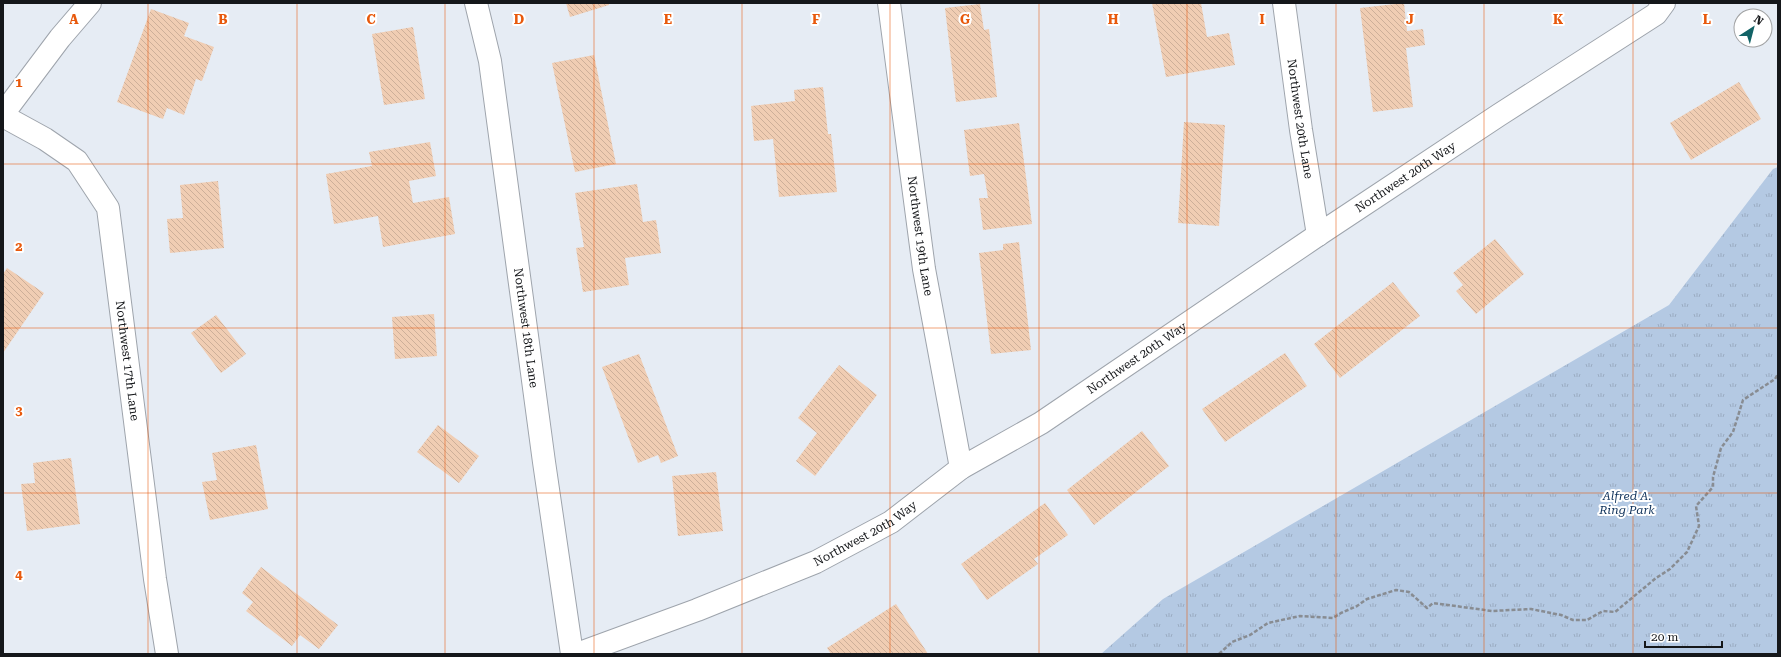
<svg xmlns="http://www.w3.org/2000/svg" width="1781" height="657" viewBox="0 0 1781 657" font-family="'Roboto Serif',serif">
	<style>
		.park { fill: url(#park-tufts) }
		.building { fill: url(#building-back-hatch) }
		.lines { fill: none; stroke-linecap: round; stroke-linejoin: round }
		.minor-casing { stroke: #9ea4ac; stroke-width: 24 }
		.path { stroke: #888c92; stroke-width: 2.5; stroke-dasharray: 4 2; stroke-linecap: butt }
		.minor { stroke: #fff; stroke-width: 22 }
		.grid { fill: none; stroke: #e8590c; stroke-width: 1; stroke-opacity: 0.55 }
		.labels { text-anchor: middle; stroke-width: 4; stroke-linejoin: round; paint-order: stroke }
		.street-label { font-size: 12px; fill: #15171a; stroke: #fff }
		.park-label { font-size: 12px; font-style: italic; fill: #0f325b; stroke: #fff }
		.grid-label { font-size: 13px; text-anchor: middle; font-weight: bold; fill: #e8590c; stroke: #fff; stroke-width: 4; stroke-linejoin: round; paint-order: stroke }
	</style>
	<defs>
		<pattern id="park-tufts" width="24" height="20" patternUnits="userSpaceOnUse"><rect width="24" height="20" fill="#b4c9e3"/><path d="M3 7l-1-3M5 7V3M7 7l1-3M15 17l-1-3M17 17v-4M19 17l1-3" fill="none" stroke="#9aacc2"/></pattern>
		<pattern id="building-back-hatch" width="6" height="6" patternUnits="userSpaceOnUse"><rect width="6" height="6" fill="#f0cdb3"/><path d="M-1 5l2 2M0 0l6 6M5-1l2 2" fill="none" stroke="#cdaf99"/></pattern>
	</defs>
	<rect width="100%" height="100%" fill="#e6ecf4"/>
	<polygon class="park" points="1778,167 1778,654 1101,654 1163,599 1669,305 1773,169"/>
	<g class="building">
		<polygon points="566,3 609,3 609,5 570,17"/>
		<polygon points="1152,3 1201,3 1207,37 1229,33 1235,65 1166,77"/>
		<polygon points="1404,3 1407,31 1423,29 1425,45 1406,48 1413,107 1373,112 1360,8"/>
		<polygon points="980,4 984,30 989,29 997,97 956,102 945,8"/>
		<polygon points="151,9 189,23 184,36 214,47 202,81 196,79 184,115 167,108 163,119 117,102"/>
		<polygon points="413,27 425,99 384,105 372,34"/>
		<polygon points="594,55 616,164 575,172 552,63"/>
		<polygon points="1739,82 1761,119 1691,160 1670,123"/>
		<polygon points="823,87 828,134 831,134 837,192 779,197 773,139 754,141 751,106 795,101 794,90"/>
		<polygon points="1184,122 1225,125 1219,226 1178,223"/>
		<polygon points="1019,123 1032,224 983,230 979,198 988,198 984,174 970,176 964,130"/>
		<polygon points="430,142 436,176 409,181 413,203 449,197 455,234 383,247 378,216 334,224 326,174 372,166 369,152"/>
		<polygon points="218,181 224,248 170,253 167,219 183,218 180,185"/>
		<polygon points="637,184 643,222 656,220 661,253 625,258 629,285 583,292 576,248 584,247 575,193"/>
		<polygon points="1495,239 1524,274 1476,314 1456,291 1463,285 1453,273"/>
		<polygon points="1019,242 1031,350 991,354 979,253 1003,250 1003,244"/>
		<polygon points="7,268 44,293 3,353 3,274"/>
		<polygon points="1393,282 1420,316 1340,378 1314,344"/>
		<polygon points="434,314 437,356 395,359 392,317"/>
		<polygon points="216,315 246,354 221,373 191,333"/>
		<polygon points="1285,353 1307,386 1225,442 1202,409"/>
		<polygon points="639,354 678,456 661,463 658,455 638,463 602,367"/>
		<polygon points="839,365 877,395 815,476 796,461 817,433 798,418"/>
		<polygon points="438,425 479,456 459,483 417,452"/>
		<polygon points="1142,431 1169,466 1094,525 1067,490"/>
		<polygon points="256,445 268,509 210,520 202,482 217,480 212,453"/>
		<polygon points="71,458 80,524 27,531 21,484 35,483 33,463"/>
		<polygon points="716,472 723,531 678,536 672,476"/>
		<polygon points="1045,503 1068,535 1034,559 1038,564 987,600 961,564"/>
		<polygon points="261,567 338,625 319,649 300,635 292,646 246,611 253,602 242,593"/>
		<polygon points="896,604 928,654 831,654 827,648"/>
	</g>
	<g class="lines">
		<g class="minor-casing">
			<g id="minor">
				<path id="s1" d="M476,3L490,61L544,462L572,654"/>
				<path id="s2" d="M889,3L924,269L961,468"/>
				<path id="s3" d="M1284,3L1301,130L1318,235"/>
				<polyline points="3,114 60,38 90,3"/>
				<path id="s4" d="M3,116L45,139L77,161L108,208L155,579L167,654"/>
				<path id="s5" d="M577,654L697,610L816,562L891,522L961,468L1041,423L1318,235L1499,115L1656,14L1664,3"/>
			</g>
		</g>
		<polyline class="path" points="1219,654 1232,642 1250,635 1268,623 1300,616 1333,618 1341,613 1357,606 1367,599 1396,590 1409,592 1427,608 1433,603 1492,611 1531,609 1561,615 1573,620 1587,620 1603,611 1615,612 1656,578 1670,569 1687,552 1699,526 1696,506 1713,487 1713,477 1721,448 1733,432 1743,400 1775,379 1778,374"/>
		<use href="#minor" class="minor"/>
	</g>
	<path class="grid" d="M148,3V654M297,3V654M445,3V654M594,3V654M742,3V654M890,3V654M1039,3V654M1187,3V654M1336,3V654M1484,3V654M1633,3V654M3,164H1778M3,328H1778M3,493H1778"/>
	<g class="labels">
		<g class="street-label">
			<text dy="4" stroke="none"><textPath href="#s3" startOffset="117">Northwest 20th Lane</textPath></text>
			<text dy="4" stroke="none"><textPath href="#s5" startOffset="961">Northwest 20th Way</textPath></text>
			<text dy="4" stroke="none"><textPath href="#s2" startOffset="235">Northwest 19th Lane</textPath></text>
			<text dy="4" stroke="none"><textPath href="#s1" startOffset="329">Northwest 18th Lane</textPath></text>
			<text dy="4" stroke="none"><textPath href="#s5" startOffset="637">Northwest 20th Way</textPath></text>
			<text dy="4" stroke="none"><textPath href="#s4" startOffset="297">Northwest 17th Lane</textPath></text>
			<text dy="4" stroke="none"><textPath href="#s5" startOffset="313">Northwest 20th Way</textPath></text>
		</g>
		<g class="park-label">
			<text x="1627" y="500">Alfred A.<tspan x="1627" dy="14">Ring Park</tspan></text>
		</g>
	</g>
	<g class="grid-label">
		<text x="74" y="24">A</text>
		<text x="223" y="24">B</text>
		<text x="371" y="24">C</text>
		<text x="519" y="24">D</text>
		<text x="668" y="24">E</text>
		<text x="816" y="24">F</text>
		<text x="965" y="24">G</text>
		<text x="1113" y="24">H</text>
		<text x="1262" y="24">I</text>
		<text x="1410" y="24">J</text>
		<text x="1558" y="24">K</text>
		<text x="1707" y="24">L</text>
		<text x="19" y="87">1</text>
		<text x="19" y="251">2</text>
		<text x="19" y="415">3</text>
		<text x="19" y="579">4</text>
	</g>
	<rect width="1781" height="657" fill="none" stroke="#15171a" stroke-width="8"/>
	<g transform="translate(1753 28) rotate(36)"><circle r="19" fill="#ffffff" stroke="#a1a2a3"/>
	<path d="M0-3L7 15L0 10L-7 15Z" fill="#126366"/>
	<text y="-6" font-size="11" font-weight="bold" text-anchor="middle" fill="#15171a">N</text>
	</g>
	<path d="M1645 641v6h77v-6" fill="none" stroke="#15171a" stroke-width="2"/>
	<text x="1651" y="641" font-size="12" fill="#15171a" stroke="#ffffff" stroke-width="3" paint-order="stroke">20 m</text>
</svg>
